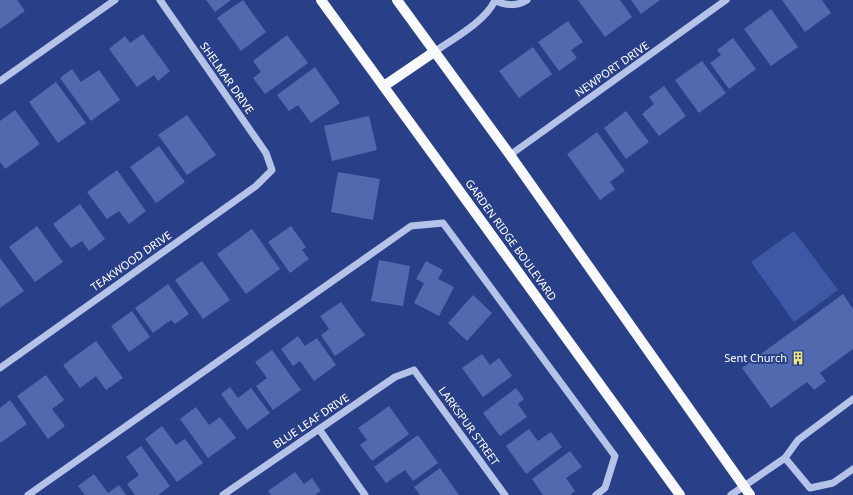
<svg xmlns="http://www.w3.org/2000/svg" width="853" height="495" viewBox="0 0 853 495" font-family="'Noto Sans',sans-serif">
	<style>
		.green { fill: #3e58a5 }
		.building { fill: #5269b0 }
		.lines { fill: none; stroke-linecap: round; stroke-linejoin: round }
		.minor { stroke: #b6c3e9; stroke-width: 7 }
		.major { stroke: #f9fafe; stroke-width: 10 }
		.labels { text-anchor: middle; stroke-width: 4; stroke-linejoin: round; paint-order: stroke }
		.street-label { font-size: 11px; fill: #fff; stroke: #294089 }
		.poi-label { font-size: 11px; fill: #fff; stroke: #294089; text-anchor: end }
	</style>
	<rect width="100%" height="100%" fill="#294089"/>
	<polygon class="green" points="794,231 838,290 794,322 751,262"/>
	<g class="building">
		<polygon points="0,0 17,0 25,11 0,29"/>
		<polygon points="206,0 231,0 215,12"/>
		<polygon points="243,0 266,32 241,51 217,18"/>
		<polygon points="578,0 620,0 632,17 605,37"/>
		<polygon points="631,0 660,0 641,14"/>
		<polygon points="782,0 822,0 831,13 805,32"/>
		<polygon points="771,9 798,47 771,66 744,29"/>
		<polygon points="568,21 583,42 571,50 577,58 559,71 538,42"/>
		<polygon points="143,34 170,71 158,81 154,75 137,87 109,49 125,36 130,43"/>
		<polygon points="287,35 308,63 265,94 253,78 261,72 253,61"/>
		<polygon points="733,38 756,69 729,89 710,63 721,55 717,50"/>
		<polygon points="533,47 552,74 519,98 499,71"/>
		<polygon points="702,61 726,93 699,113 675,80"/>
		<polygon points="315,67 340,103 311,123 298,105 289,111 277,95"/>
		<polygon points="72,69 81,82 99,70 120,100 91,121 60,78"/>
		<polygon points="56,82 86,123 58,143 29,102"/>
		<polygon points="664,86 686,116 659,136 642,114 654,104 649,97"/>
		<polygon points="15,110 40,144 5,169 0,162 0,121"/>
		<polygon points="626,111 649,142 626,159 604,128"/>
		<polygon points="187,115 216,155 187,175 158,135"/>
		<polygon points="369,116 377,150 332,161 324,126"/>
		<polygon points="597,132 625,171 610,182 615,189 600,200 567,154"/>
		<polygon points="159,146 185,182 156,203 130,167"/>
		<polygon points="117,170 146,211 129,224 119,211 107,219 87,192"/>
		<polygon points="338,172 380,179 373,220 331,212"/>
		<polygon points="80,204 105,239 89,251 82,241 71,248 53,224"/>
		<polygon points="37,226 63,262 35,282 9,247"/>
		<polygon points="291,226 306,247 302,250 309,259 290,273 268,242"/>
		<polygon points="252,229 280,269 246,294 217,254"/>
		<polygon points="0,258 24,291 0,308"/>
		<polygon points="379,260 410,266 403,306 371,301"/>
		<polygon points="202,261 230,300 203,319 175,280"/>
		<polygon points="426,261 443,270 438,279 454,287 439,316 414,303 424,283 416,279"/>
		<polygon points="168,284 189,314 175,324 171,320 153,333 135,308"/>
		<polygon points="843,294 853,309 853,349 820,373 826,381 814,390 807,382 771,408 742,368"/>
		<polygon points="473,295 492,313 467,341 448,323"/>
		<polygon points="341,302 365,335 335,356 321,335 329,329 320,316"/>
		<polygon points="132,311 150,337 129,352 111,326"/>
		<polygon points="298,336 305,346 317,338 336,365 314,381 300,361 293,366 281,349"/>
		<polygon points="96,341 123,378 106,390 96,376 80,388 63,365"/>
		<polygon points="272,350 301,390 273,410 256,386 267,378 255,362"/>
		<polygon points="482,354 490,365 499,358 512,376 483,397 462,368"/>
		<polygon points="46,375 64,400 52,409 65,426 48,439 17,396"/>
		<polygon points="230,387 238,398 251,388 270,413 247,430 221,394"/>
		<polygon points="516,388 524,399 518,404 527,417 500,436 483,413"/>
		<polygon points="10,400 27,424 0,443 0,408"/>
		<polygon points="389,406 409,434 372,461 360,445 367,440 358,428"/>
		<polygon points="196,407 209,425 220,417 236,438 208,458 180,419"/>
		<polygon points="162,426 176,445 185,439 203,463 177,482 145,439"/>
		<polygon points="529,429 538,441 551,432 562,447 526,474 506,446"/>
		<polygon points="418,435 438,463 413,481 405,470 386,483 374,467"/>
		<polygon points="141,446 170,486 158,495 135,495 127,484 139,475 126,457"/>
		<polygon points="570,451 582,467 566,478 575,491 570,495 543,495 532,479"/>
		<polygon points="440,468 459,495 420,495 414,487"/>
		<polygon points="295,472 304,484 312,478 321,491 315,495 271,495 268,491"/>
		<polygon points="94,474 108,493 119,485 126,495 85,495 78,486"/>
	</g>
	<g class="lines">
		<g class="minor">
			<path d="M495,1C506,5 516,7 527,0"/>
			<path d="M434,52C453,39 486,21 495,0"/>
			<polyline points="0,81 115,0"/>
			<polyline points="510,155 726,0"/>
			<polyline points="0,368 256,186 272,170 266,153 160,0"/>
			<polyline points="319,429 365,495"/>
			<polyline points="785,458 810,488 833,483 853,469"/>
			<polyline points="28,495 411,226 443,223 615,456 605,488 596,495"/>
			<polyline points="223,495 395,377 414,370 505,495"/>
			<polyline points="731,495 785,458 798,440 853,399"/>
		</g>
		<g class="major">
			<polyline points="321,0 680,495"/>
			<polyline points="397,0 510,155 750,495"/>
			<polyline points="384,86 434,52"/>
		</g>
	</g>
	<defs>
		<g id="building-bare" transform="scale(1.08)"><path d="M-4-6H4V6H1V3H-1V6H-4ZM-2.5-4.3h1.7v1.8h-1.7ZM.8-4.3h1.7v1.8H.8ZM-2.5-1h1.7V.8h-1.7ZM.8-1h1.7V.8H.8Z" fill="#f0e57d" stroke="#294089" stroke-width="2.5" paint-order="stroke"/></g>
	</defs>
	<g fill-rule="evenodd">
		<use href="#building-bare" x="798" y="358"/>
	</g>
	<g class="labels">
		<g class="street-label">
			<text transform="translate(612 69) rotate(-35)" y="4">NEWPORT DRIVE</text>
			<text transform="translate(227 78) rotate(55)" y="4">SHELMAR DRIVE</text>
			<text transform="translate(511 240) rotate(54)" y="4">GARDEN RIDGE BOULEVARD</text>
			<text transform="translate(131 261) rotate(-35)" y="4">TEAKWOOD DRIVE</text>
			<text transform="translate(311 421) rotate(-34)" y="4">BLUE LEAF DRIVE</text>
			<text transform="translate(469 426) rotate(54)" y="4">LARKSPUR STREET</text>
		</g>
		<g class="poi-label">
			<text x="787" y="362">Sent Church</text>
		</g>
	</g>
</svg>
